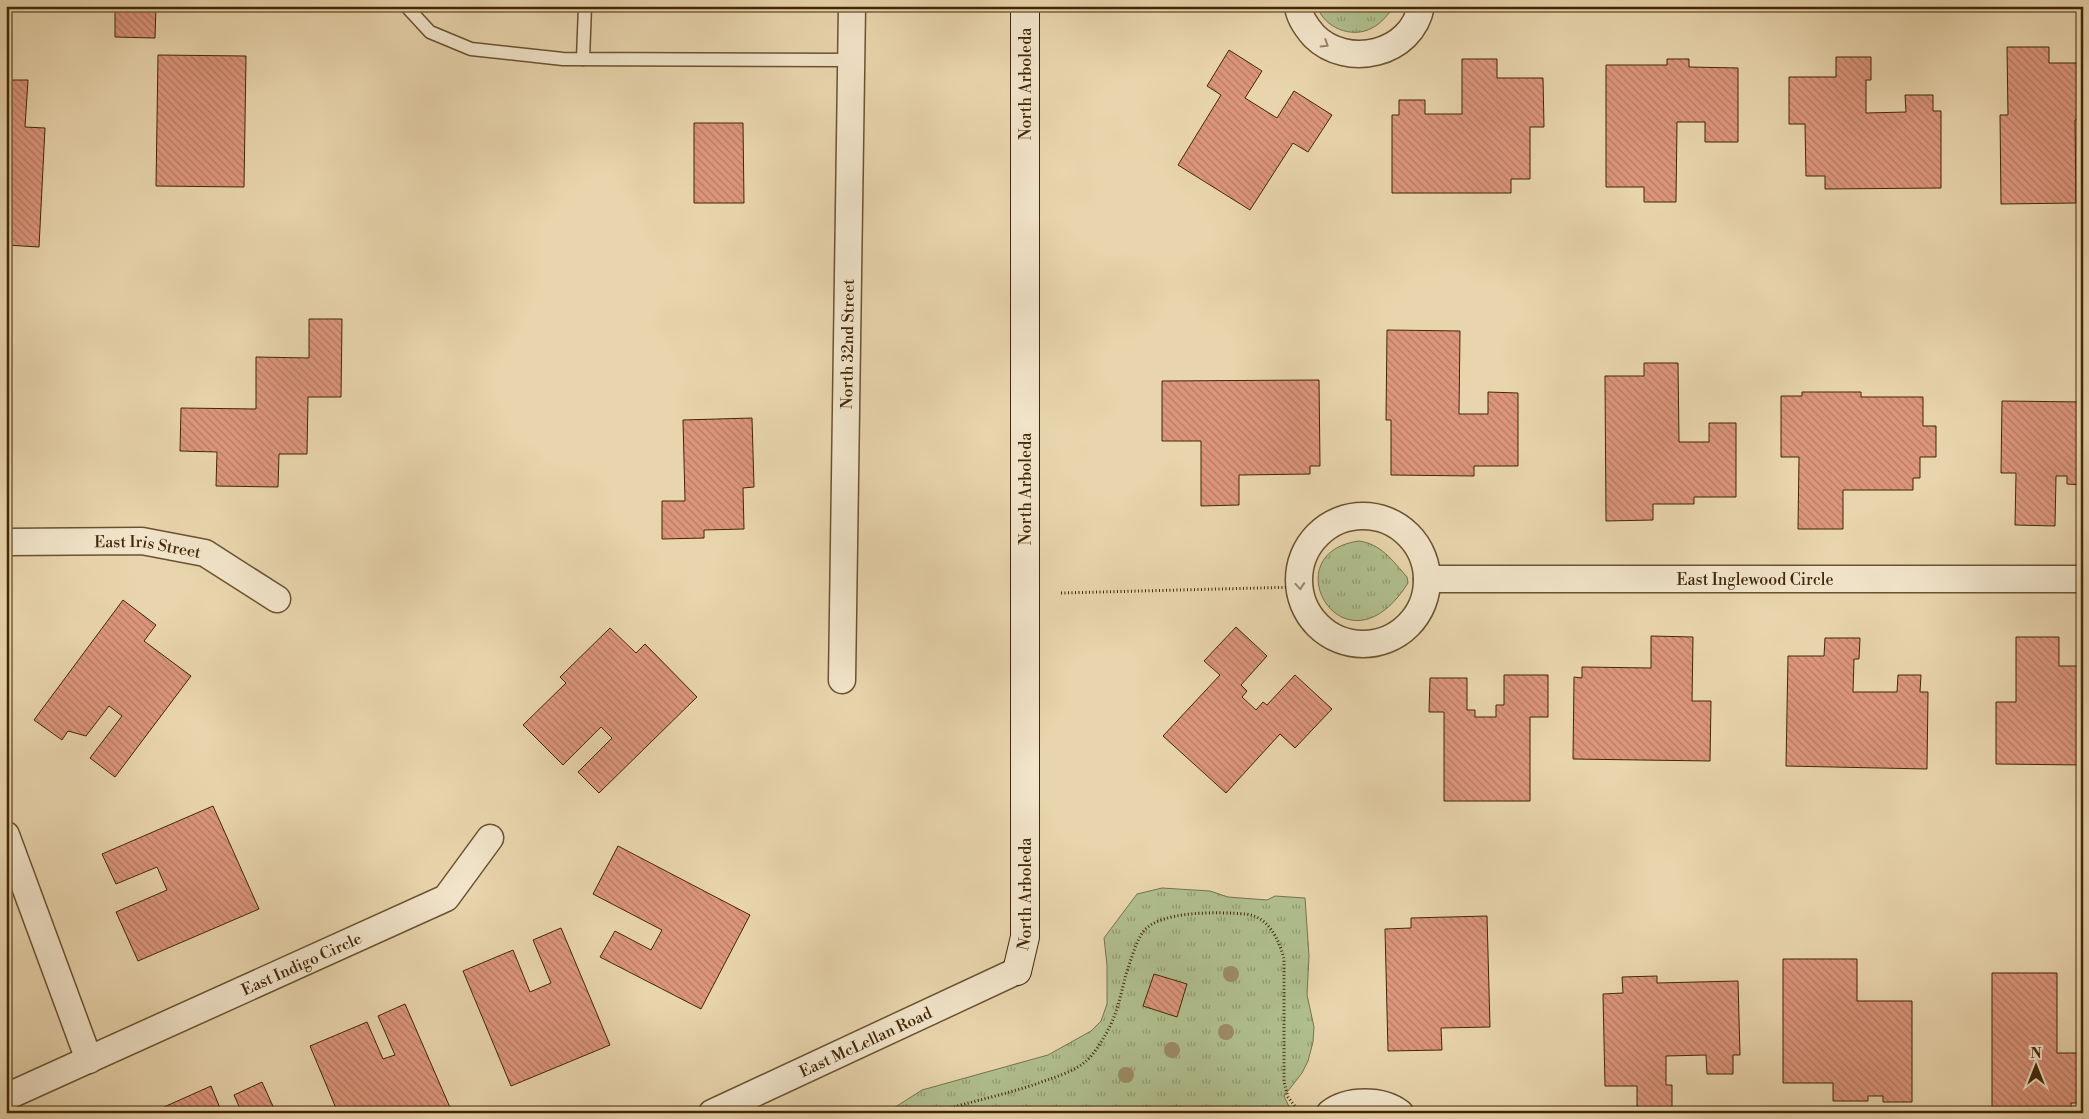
<svg xmlns="http://www.w3.org/2000/svg" width="2089" height="1119" viewBox="0 0 2089 1119" font-family="'Libre Bodoni',serif">
	<style>
		.park { fill: url(#park-tufts); stroke: #78724a }
		.building { fill: url(#building-back-hatch); stroke: #412707 }
		.lines { fill: none; stroke-linecap: round; stroke-linejoin: round }
		.lane-casing { stroke: #6b5230; stroke-width: 15 }
		.street-casing { stroke: #6b5230; stroke-width: 29 }
		.secondary-casing { stroke: #412707; stroke-width: 30 }
		.path { stroke: #412707; stroke-width: 3; stroke-dasharray: 1 2.5; stroke-linecap: butt }
		.lane { stroke: #f1e4ca; stroke-width: 12 }
		.street { stroke: #f1e4ca; stroke-width: 26 }
		.secondary { stroke: #f1e4ca; stroke-width: 28 }
		.tree { fill: #9c8a64 }
		.oneway { stroke: #998668 }
		.labels { text-anchor: middle; stroke-width: 4; stroke-linejoin: round; paint-order: stroke }
		.street-label { font-size: 16px; fill: #412707; stroke: #f1e4ca }
	</style>
	<defs>
		<pattern id="park-tufts" width="24" height="20" patternUnits="userSpaceOnUse" patternTransform="scale(1.25)"><rect width="24" height="20" fill="#b0be8e"/><path d="M3 7l-1-3M5 7V3M7 7l1-3M15 17l-1-3M17 17v-4M19 17l1-3" fill="none" stroke="#919a72"/></pattern>
		<pattern id="building-back-hatch" width="6" height="6" patternUnits="userSpaceOnUse" patternTransform="scale(1.25)"><rect width="6" height="6" fill="#dd967c"/><path d="M-1 5l2 2M0 0l6 6M5-1l2 2" fill="none" stroke="#b57a64"/></pattern>
	</defs>
	<rect width="100%" height="100%" fill="#e9d5ad"/>
	<filter id="stains"><feTurbulence type="fractalNoise" baseFrequency=".004" numOctaves="4"/><feColorMatrix values="0 0 0 0 .2 0 0 0 0 .09 0 0 0 0 .02 0 0 0 .5 -.17"/></filter>
	<radialGradient id="worn" r=".72"><stop offset=".6" stop-color="#630" stop-opacity="0"/><stop offset="1" stop-color="#630" stop-opacity=".3"/></radialGradient>
	<g class="park">
		<path d="M1317,6H1395C1388,14 1382,23 1372,28C1352,39 1324,28 1317,6Z"/>
		<path d="M1359,541C1381,544 1392,560 1407,577L1408,583C1345,683 1270,553 1359,541Z"/>
		<polygon points="1162,888 1210,891 1228,897 1267,900 1275,896 1305,898 1309,956 1307,995 1314,1027 1313,1042 1308,1061 1302,1073 1284,1096 1292,1113 886,1113 922,1090 1048,1055 1091,1031 1101,1021 1107,1004 1107,965 1104,938 1137,894"/>
	</g>
	<g class="building">
		<polygon points="115,6 156,6 155,38 115,37"/>
		<polygon points="2007,47 2049,47 2049,63 2083,63 2083,119 2075,120 2076,203 2001,204 2000,115 2008,115"/>
		<polygon points="1229,50 1262,71 1245,98 1277,118 1294,91 1332,115 1308,152 1293,143 1250,210 1178,165 1221,95 1207,86"/>
		<polygon points="158,55 246,56 244,187 156,186"/>
		<polygon points="1836,57 1871,57 1871,80 1866,80 1866,113 1906,112 1905,95 1933,95 1933,111 1941,111 1941,188 1825,189 1825,176 1806,176 1805,124 1789,124 1789,77 1836,77"/>
		<polygon points="1462,59 1497,59 1497,78 1543,78 1544,127 1530,127 1530,179 1511,179 1511,193 1392,193 1392,115 1399,115 1399,100 1425,100 1425,114 1462,114"/>
		<polygon points="1667,59 1689,59 1689,67 1738,68 1738,142 1705,142 1705,122 1677,122 1676,202 1644,202 1644,187 1606,187 1606,65 1667,65"/>
		<polygon points="6,80 28,80 25,127 45,128 39,247 6,245"/>
		<polygon points="694,123 743,123 744,203 694,203"/>
		<polygon points="309,319 342,319 341,397 308,397 307,454 279,454 278,487 216,486 217,452 180,451 181,408 256,409 256,357 309,358"/>
		<polygon points="1387,330 1460,331 1459,414 1488,414 1488,392 1518,393 1518,466 1474,466 1474,476 1391,475 1391,420 1386,420"/>
		<polygon points="1644,363 1678,363 1679,442 1709,442 1709,423 1736,423 1736,497 1694,497 1694,504 1653,504 1653,520 1606,521 1605,376 1644,376"/>
		<polygon points="1319,380 1320,466 1310,466 1310,474 1239,475 1239,505 1201,506 1201,441 1162,441 1162,381"/>
		<polygon points="1802,392 1861,392 1861,397 1923,397 1923,426 1936,426 1936,457 1920,457 1920,478 1913,478 1913,490 1843,490 1843,529 1798,529 1799,457 1781,457 1781,396 1802,396"/>
		<polygon points="2002,401 2083,402 2083,485 2067,484 2067,476 2056,476 2055,526 2015,525 2016,473 2001,473"/>
		<polygon points="752,418 754,487 743,488 744,529 704,530 704,538 662,539 662,501 685,501 683,420"/>
		<polygon points="123,600 156,625 144,641 191,676 115,777 90,758 122,716 109,706 86,736 68,731 62,740 34,720"/>
		<polygon points="1236,627 1267,656 1241,685 1247,691 1242,697 1256,710 1263,702 1267,705 1295,675 1332,709 1295,748 1280,734 1226,793 1163,736 1220,675 1204,661"/>
		<polygon points="610,628 636,653 645,644 697,697 599,793 578,772 612,738 601,727 563,765 523,725 566,683 560,677"/>
		<polygon points="1651,636 1693,637 1692,701 1711,701 1710,761 1573,759 1574,677 1582,678 1582,667 1651,668"/>
		<polygon points="2016,637 2059,637 2059,666 2083,666 2083,765 1996,764 1996,702 2016,702"/>
		<polygon points="1825,638 1860,638 1859,659 1854,659 1853,692 1897,692 1898,675 1921,675 1920,692 1928,692 1927,769 1786,766 1788,656 1824,656"/>
		<polygon points="1504,675 1548,675 1548,717 1530,717 1530,801 1444,801 1444,712 1429,712 1430,678 1467,678 1467,710 1475,710 1475,717 1496,717 1496,705 1504,705"/>
		<polygon points="213,806 259,909 138,961 116,912 167,890 157,867 116,884 102,854"/>
		<polygon points="618,846 750,915 701,1009 600,957 615,931 651,950 662,930 593,894"/>
		<polygon points="1487,916 1490,1027 1441,1028 1442,1050 1388,1051 1385,929 1411,928 1411,918"/>
		<polygon points="561,928 610,1045 511,1086 463,971 513,950 530,992 551,983 533,940"/>
		<polygon points="1783,959 1857,959 1857,1001 1912,1001 1912,1102 1883,1102 1883,1096 1868,1096 1868,1101 1833,1101 1833,1083 1783,1083"/>
		<polygon points="1992,973 2057,973 2057,1053 2083,1053 2083,1103 2071,1103 2071,1110 1992,1110"/>
		<polygon points="1154,974 1187,984 1177,1017 1143,1006"/>
		<polygon points="1657,976 1657,983 1738,981 1740,1055 1733,1055 1733,1074 1707,1074 1706,1055 1666,1056 1666,1085 1672,1085 1672,1109 1637,1110 1637,1086 1605,1086 1603,994 1623,993 1622,977"/>
		<polygon points="405,1004 452,1112 338,1113 310,1046 367,1022 383,1059 395,1055 378,1016"/>
		<polygon points="262,1082 276,1113 242,1113 234,1095"/>
		<polygon points="211,1086 222,1113 167,1113 164,1107"/>
	</g>
	<g class="lines">
		<g class="lane-casing">
			<g id="lane">
				<polyline points="406,6 430,32 471,49 563,59 851,60"/>
				<polyline points="583,59 585,6"/>
			</g>
		</g>
		<g class="street-casing">
			<g id="street">
				<path d="M1298,6C1299,17 1307,28 1314,36C1347,69 1412,55 1421,6"/>
				<circle cx="1363" cy="580" r="64"/>
				<path id="s1" d="M6,542L142,541L205,553L277,599"/>
				<path id="s2" d="M1427,579H2083"/>
				<path id="s3" d="M842,680L852,6"/>
				<polyline points="6,835 89,1060"/>
				<path id="s4" d="M6,1097L446,898L490,838"/>
				<path id="s5" d="M712,1113L1017,971"/>
				<path d="M1330,1113C1348,1099 1382,1099 1400,1113"/>
			</g>
		</g>
		<g class="secondary-casing">
			<g id="secondary">
				<path id="s6" d="M1017,971L1025,937V6"/>
			</g>
		</g>
		<g class="path">
			<polyline points="1061,593 1298,587"/>
			<path d="M934,1113C971,1101 1010,1094 1047,1080C1059,1076 1074,1071 1085,1062C1094,1055 1101,1042 1107,1032C1117,1014 1121,994 1126,974C1130,963 1136,941 1143,932C1159,910 1220,912 1245,914C1268,916 1279,939 1284,959V1082L1288,1097L1297,1109"/>
		</g>
		<use href="#lane" class="lane"/>
		<use href="#street" class="street"/>
		<use href="#secondary" class="secondary"/>
	</g>
	<g class="tree">
		<circle cx="1231" cy="974" r="8"/>
		<circle cx="1226" cy="1032" r="8"/>
		<circle cx="1172" cy="1050" r="8"/>
		<circle cx="1126" cy="1075" r="8"/>
	</g>
	<defs><path id="oneway-chevron" d="M-2-3.5L2.5 0L-2 3.5" fill="none" stroke-width="1.6" stroke-linecap="round" stroke-linejoin="round" transform="scale(1.25)"/></defs>
	<g class="oneway">
		<use href="#oneway-chevron" transform="translate(1325 44) rotate(32)"/>
		<use href="#oneway-chevron" transform="translate(1300 586) rotate(85)"/>
	</g>
	<g class="labels">
		<g class="street-label">
			<text transform="translate(1025 84) rotate(-90)" y="6">North Arboleda</text>
			<text dy="6" stroke="none"><textPath href="#s3" startOffset="336">North 32nd Street</textPath></text>
			<text transform="translate(1025 489) rotate(-90)" y="6">North Arboleda</text>
			<text dy="6" stroke="none"><textPath href="#s1" startOffset="142">East Iris Street</textPath></text>
			<text dy="6" stroke="none"><textPath href="#s2" startOffset="328">East Inglewood Circle</textPath></text>
			<text dy="6" stroke="none"><textPath href="#s6" startOffset="78">North Arboleda</textPath></text>
			<text dy="6" stroke="none"><textPath href="#s4" startOffset="324">East Indigo Circle</textPath></text>
			<text dy="6" stroke="none"><textPath href="#s5" startOffset="169">East McLellan Road</textPath></text>
		</g>
	</g>
	<rect width="2089" height="1119" fill="none" stroke="#e9d5ad" stroke-width="25"/>
	<rect x="8" y="8" width="2074" height="1104" fill="none" stroke="#412707" stroke-width="2.5"/>
	<rect x="12" y="12" width="2064" height="1094" fill="none" stroke="#412707"/>
	<g transform="translate(2036 1066)" stroke="#f1e4ca" stroke-width="4" paint-order="stroke">
	<path d="M0-4L9 19L0 12L-9 19Z" fill="#412707"/>
	<text y="-8" font-size="14" font-weight="bold" text-anchor="middle" fill="#412707">N</text>
	</g>
	<rect width="100%" height="100%" filter="url(#stains)"/>
	<rect width="100%" height="100%" fill="url(#worn)"/>
</svg>
